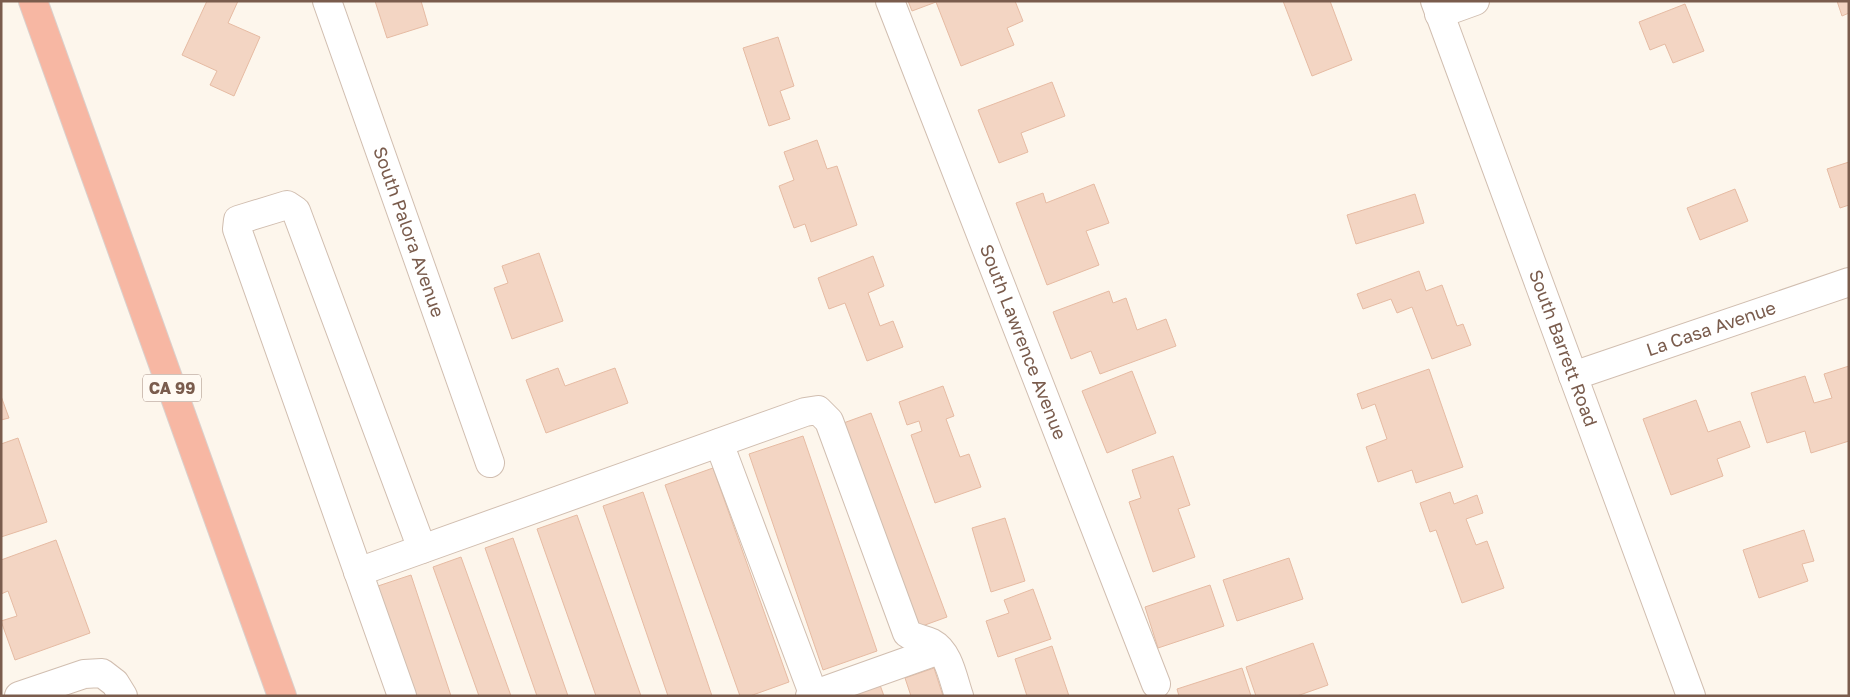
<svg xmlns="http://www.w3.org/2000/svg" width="1850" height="697" viewBox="0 0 1850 697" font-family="'Golos Text',sans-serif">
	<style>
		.building { fill: #f3d5c3; stroke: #e6bba3 }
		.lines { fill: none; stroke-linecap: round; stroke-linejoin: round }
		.minor-casing { stroke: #d1beb0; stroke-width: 30 }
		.highway-casing { stroke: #dad1cd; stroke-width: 30 }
		.minor { stroke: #fff; stroke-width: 28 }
		.highway { stroke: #f7b7a3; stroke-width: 28 }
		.labels { text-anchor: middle; stroke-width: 4.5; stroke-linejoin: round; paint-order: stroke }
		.shield { fill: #fffaf3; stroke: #a28b7f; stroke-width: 1 }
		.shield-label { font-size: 16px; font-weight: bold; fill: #7a5c4d }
		.street-label { font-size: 18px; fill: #7a5c4d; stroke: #fffaf3 }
	</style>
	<rect width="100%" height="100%" fill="#fdf6ec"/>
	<g class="building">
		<polygon points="207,1 238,1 228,23 260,37 234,96 210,85 217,71 182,55"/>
		<polygon points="375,1 421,1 428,25 387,38"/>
		<polygon points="908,1 1015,1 1023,21 1007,28 1014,45 961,66 936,2 912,11"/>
		<polygon points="1283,1 1330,1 1352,60 1312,76"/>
		<polygon points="1837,1 1849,1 1849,13 1842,16"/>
		<polygon points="1685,4 1704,51 1673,63 1665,44 1650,50 1639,22"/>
		<polygon points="778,37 794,86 780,91 790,119 769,126 743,48"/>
		<polygon points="1052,82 1065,116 1021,133 1028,152 999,163 978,110"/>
		<polygon points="817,140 827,169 837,166 857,225 811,242 805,224 794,228 779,186 794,180 784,152"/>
		<polygon points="1849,162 1849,205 1840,208 1827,169"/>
		<polygon points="1094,184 1109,223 1086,231 1099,265 1047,285 1016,203 1043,193 1046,203"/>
		<polygon points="1735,189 1748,221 1700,240 1687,208"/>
		<polygon points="1415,194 1424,223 1356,244 1347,215"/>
		<polygon points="539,253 563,321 512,339 494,288 508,283 502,266"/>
		<polygon points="873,256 884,286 868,293 880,326 893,321 903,347 867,361 845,303 829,309 818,278"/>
		<polygon points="1419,271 1426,291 1442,285 1457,326 1463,324 1471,345 1432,359 1412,307 1397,313 1391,299 1363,309 1357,294"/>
		<polygon points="1109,291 1113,303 1126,298 1137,330 1166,319 1176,346 1100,374 1091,351 1071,359 1053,312"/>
		<polygon points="1849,366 1849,441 1811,453 1805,431 1767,443 1751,393 1805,376 1814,403 1832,398 1824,374"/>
		<polygon points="558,368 565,386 615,368 628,403 546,433 526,380"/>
		<polygon points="1429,369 1463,467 1416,483 1412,470 1378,482 1366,447 1387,439 1375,404 1362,409 1357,394"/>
		<polygon points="1132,371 1156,433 1107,453 1082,391"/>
		<polygon points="943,386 954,416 946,419 960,457 969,454 981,487 935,503 911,435 922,431 919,421 907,425 899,402"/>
		<polygon points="1,396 9,418 1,420"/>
		<polygon points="1696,400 1708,432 1740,421 1750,447 1717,459 1723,476 1671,495 1643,419"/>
		<polygon points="871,413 947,617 914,629 838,425"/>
		<polygon points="803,436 877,651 823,670 749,454"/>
		<polygon points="18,438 47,522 1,537 1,444"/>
		<polygon points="1173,456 1190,505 1178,509 1195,557 1153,572 1129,502 1141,498 1132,470"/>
		<polygon points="713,468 789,682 750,696 740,696 665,485"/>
		<polygon points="643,492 712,696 668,696 603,506"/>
		<polygon points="1450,492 1454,504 1477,495 1483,513 1466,519 1476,545 1487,541 1504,588 1462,603 1436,530 1430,532 1420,503"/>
		<polygon points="577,515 641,696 596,696 537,529"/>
		<polygon points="1005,518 1025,581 991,592 972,528"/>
		<polygon points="1804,530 1814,561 1802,564 1808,581 1759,598 1743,550"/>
		<polygon points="513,538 568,696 537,696 485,548"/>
		<polygon points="56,540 90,633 15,660 1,621 17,616 8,591 1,594 1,560"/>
		<polygon points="461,557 511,696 479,696 433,567"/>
		<polygon points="1289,558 1303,599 1237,621 1223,580"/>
		<polygon points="411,575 451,696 415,696 378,586"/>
		<polygon points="1210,585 1224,626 1158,648 1145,607"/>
		<polygon points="1033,589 1051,639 998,657 986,621 1009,613 1004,600"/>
		<polygon points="1313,643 1328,685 1297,696 1256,696 1246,667"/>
		<polygon points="1052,646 1069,696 1027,696 1015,659"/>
		<polygon points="934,668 943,696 911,696 905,678"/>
		<polygon points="1242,668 1251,696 1179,696 1177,689"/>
		<polygon points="880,685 884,696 850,696"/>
	</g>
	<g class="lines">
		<g class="minor-casing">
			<g id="minor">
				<path id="s1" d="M327,1L490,463"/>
				<path id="s2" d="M890,1L1156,684"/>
				<path id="s3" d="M1435,1L1691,696"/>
				<polyline points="1439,14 1475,1"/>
				<path id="s4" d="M1573,376L1849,282"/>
				<polyline points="719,443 814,696"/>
				<path d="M358,572L805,412L818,410L829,421L907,633C915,639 924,639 932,643C949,652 953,679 959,696"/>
				<polyline points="19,696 84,674 102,673 115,683 123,696"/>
				<polyline points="402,696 237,229 238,220 287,205 296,211 422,549"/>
				<polyline points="810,696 939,650"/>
			</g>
		</g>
		<g class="highway-casing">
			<polyline id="highway" points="33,1 282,696"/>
		</g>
		<use href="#minor" class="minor"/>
		<use href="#highway" class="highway"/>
	</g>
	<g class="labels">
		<rect class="shield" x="143" y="374.5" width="58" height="27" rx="4"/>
		<g class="shield-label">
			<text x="172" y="394">CA 99</text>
		</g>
		<g class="street-label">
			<text dy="6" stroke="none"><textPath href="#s1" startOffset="245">South Palora Avenue</textPath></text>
			<text dy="6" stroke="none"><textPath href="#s4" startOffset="146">La Casa Avenue</textPath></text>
			<text dy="6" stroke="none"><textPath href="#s2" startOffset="366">South Lawrence Avenue</textPath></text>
			<text dy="6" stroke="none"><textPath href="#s3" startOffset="370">South Barrett Road</textPath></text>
		</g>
	</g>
	<rect width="1850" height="697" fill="none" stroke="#7a5c4d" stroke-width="5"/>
</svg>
